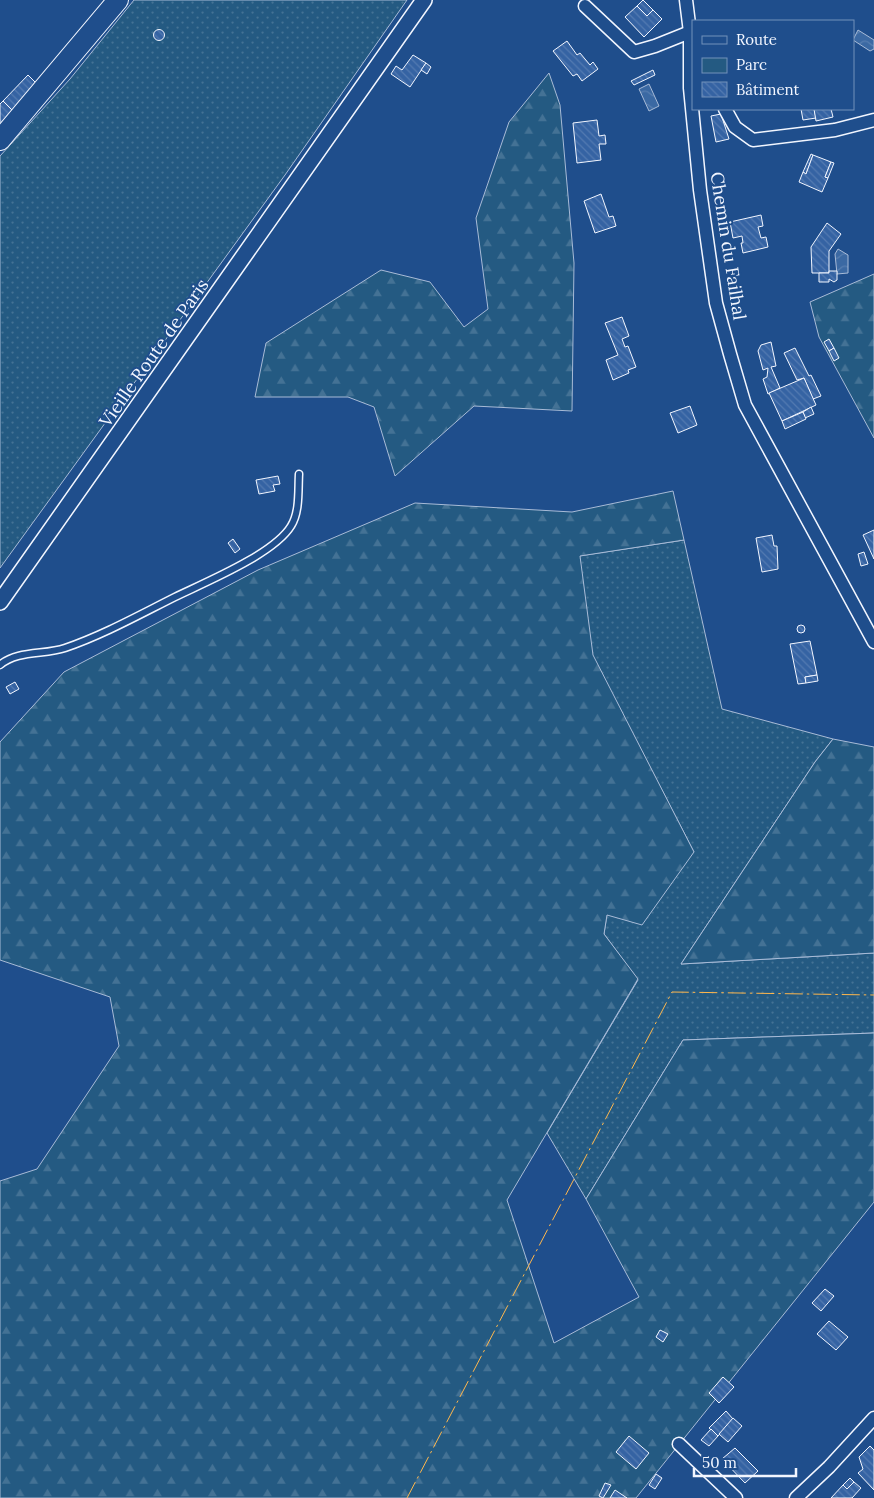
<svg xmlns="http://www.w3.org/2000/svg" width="874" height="1498" viewBox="0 0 874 1498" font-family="Lora,serif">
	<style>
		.green { fill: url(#green-dots); stroke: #a8bbd7 }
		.forest { fill: url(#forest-firs); stroke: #a8bbd7 }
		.water { fill: url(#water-waves); stroke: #a8bbd7 }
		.building { fill: url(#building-back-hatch); stroke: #f2f6ff }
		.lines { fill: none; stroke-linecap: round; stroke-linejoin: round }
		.service-casing { stroke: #f2f6ff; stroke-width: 9 }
		.minor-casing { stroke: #f2f6ff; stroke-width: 15 }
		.tertiary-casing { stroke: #f2f6ff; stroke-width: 18 }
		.primary-casing { stroke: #f2f6ff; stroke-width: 22 }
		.service { stroke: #1f4e8c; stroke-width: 6 }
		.minor { stroke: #1f4e8c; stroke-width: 12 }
		.tertiary { stroke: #1f4e8c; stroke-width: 15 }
		.primary { stroke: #1f4e8c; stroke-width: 20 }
		.power { stroke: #ffb74d; stroke-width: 1; stroke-dasharray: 18 4 2.5 4; stroke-linecap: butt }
		.labels { text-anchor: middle; stroke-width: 4; stroke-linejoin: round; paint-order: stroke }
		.street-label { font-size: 18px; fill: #f2f6ff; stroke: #1f4e8c }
	</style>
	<defs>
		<pattern id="green-dots" width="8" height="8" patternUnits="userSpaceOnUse" patternTransform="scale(1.25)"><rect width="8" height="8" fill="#245a82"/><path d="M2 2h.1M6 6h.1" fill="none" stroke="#447295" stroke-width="1.8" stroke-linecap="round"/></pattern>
		<pattern id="forest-firs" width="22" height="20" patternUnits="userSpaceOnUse" patternTransform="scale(1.25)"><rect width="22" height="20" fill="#245a82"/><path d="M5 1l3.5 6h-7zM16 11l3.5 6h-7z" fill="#447295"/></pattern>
		<pattern id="water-waves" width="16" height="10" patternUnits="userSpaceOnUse" patternTransform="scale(1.25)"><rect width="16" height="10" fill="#3b69a3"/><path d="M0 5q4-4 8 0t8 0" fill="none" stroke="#587fb1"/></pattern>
		<pattern id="building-back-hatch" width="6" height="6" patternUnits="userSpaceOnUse" patternTransform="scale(1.25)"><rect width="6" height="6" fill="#3563a3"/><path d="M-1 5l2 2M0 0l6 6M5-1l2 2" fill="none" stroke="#537ab1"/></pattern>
	</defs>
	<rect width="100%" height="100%" fill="#1f4e8c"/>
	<g class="green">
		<polygon points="134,0 407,0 285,175 0,568 0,156 70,79"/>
		<polygon points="684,540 722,709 833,739 815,762 681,964 874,953 874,1033 683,1040 586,1199 547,1133 638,980 604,934 607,914 694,852 592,655 579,556"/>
	</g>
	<g class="forest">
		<polygon points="549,73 560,105 574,263 572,411 474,406 395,476 374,407 348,397 255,397 266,343 381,270 430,282 464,327 488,309 476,218 509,122"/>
		<polygon points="874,274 874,438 819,337 810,302"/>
		<polygon points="673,491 684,540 580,556 593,655 694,852 642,925 607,915 604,934 638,979 507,1200 554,1343 639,1297 586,1199 683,1040 874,1033 874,1202 636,1498 0,1498 0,1181 37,1169 119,1046 110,997 0,960 0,742 64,672 258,570 415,503 572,512"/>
		<polygon points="833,739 874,747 874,953 681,964 815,762"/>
	</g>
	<g class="water">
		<polygon points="858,30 874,40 874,49 870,51 853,40"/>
		<polygon points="649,84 659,106 649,111 639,89"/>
		<polygon points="838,249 848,255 848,273 837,274 835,254"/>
	</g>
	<g class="building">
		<polygon points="643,0 653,10 647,16 637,6"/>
		<polygon points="637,6 647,16 653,10 662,19 644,37 625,17"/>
		<circle cx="159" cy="35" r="5.5"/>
		<polygon points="567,41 577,55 580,53 590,65 593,62 598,69 582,81 577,74 573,76 553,51"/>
		<polygon points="413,55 426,63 410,87 391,74 396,66 402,70"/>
		<polygon points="426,63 431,67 427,74 421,70"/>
		<polygon points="653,70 655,75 634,85 631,81"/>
		<polygon points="28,75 39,86 13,111 3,101"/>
		<polygon points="3,101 13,111 0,125 0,104"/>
		<polygon points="801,109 814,109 816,118 803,120"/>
		<polygon points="814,109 831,109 833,117 816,121"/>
		<polygon points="721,114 729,139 716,142 711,116"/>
		<polygon points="597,120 599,136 605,135 606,144 599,144 601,160 577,163 573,123"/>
		<polygon points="811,154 813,155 806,174 803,172"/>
		<polygon points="813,155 831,162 825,177 828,178 822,192 799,182 803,172 806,174"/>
		<polygon points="831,162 834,163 828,178 825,177"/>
		<polygon points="601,194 609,217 613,216 616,226 595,233 584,201"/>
		<polygon points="761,215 763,226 758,227 761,238 766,237 768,247 743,253 741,243 743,243 742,236 733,238 730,222"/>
		<polygon points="827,223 841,234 829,251 829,273 812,273 811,247"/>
		<polygon points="829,271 837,271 837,280 834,282 829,279 829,282 819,282 819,273 829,273"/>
		<polygon points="622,317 629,336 622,339 625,347 628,346 636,367 628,370 629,373 613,380 606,360 618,355 605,323"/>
		<polygon points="829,339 834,348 829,351 824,342"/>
		<polygon points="771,342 776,366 771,367 780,388 768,394 763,379 767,377 768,368 763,370 758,351 761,345"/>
		<polygon points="795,348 809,376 811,375 821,396 813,399 804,378 797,380 784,353"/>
		<polygon points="834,348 839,358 834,361 829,351"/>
		<polygon points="804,378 816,405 782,421 769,393"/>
		<polygon points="690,406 697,425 678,433 670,413"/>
		<polygon points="811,407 814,414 805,418 803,412"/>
		<polygon points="803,412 806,419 785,429 782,421"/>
		<polygon points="278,476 280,484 273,485 275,491 259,494 256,480"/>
		<polygon points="874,530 874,559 863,535"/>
		<polygon points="772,535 774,546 777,546 778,569 762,572 756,538"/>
		<polygon points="233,539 240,549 235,553 228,543"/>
		<polygon points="864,552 868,564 861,566 858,554"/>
		<circle cx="801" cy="629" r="4"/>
		<polygon points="810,641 817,675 805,677 806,683 798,684 790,644"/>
		<polygon points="817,675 818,681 806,683 805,677"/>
		<polygon points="15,682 19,689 10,694 6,687"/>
		<polygon points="825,1289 834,1296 821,1311 812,1303"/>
		<polygon points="829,1321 848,1337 836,1350 817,1334"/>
		<polygon points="660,1330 668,1334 663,1342 656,1337"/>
		<polygon points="723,1377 734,1387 719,1403 709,1393"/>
		<polygon points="726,1411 733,1419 718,1436 709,1428"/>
		<polygon points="733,1418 742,1426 728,1442 719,1434"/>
		<polygon points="711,1429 718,1436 709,1446 701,1440"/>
		<polygon points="629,1436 649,1453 636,1469 616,1452"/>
		<polygon points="870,1446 874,1450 874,1490 858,1473 863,1469 859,1457"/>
		<polygon points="735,1448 758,1471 745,1483 722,1459"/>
		<polygon points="656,1474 662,1478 655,1489 649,1485"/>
		<polygon points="850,1478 854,1482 847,1489 843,1485"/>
		<polygon points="854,1482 861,1488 852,1498 831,1498 843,1485 847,1489"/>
		<polygon points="605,1483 611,1485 603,1498 599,1496"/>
		<polygon points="615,1490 627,1498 610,1498"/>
	</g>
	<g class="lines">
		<g class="service-casing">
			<path id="service" d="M0,665C17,650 45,655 65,648C103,635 139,615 175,597C206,582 274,554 291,526C300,512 298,490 299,474"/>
		</g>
		<g class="minor-casing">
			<g id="minor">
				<polyline points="686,0 690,32 690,88 700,190 716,303 730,354 745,405 874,642"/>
				<polyline points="585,6 634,52 655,46 690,32 693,38"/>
				<polyline points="725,109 735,127 753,140 835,130 874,120"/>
				<polyline points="679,1444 736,1498"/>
				<polyline points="796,1498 829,1467 874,1418"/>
			</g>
		</g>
		<g class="tertiary-casing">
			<polyline id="tertiary" points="0,602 424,0"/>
		</g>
		<g class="primary-casing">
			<polyline id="primary" points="0,140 118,0"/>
		</g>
		<use href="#service" class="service"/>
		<use href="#minor" class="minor"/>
		<use href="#tertiary" class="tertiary"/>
		<use href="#primary" class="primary"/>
		<polyline class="power" points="407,1498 672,992 874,995"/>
	</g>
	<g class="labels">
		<g class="street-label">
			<text transform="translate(728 246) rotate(81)" y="6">Chemin du Failhal</text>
			<text transform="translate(154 353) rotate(-55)" y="6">Vieille Route de Paris</text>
		</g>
	</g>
	<rect x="692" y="20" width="162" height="90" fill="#1f4e8c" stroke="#7391ba"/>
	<rect x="702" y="36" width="25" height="8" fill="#1f4e8c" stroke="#7391ba"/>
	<text x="736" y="45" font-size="15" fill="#f2f6ff">Route</text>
	<rect x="702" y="58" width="25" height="15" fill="#245a82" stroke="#7391ba"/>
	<text x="736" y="70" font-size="15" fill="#f2f6ff">Parc</text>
	<rect x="702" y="82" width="25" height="15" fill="url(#building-back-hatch)" stroke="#7391ba"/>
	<text x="736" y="95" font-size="15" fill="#f2f6ff">Bâtiment</text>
	<path d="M694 1468v8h102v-8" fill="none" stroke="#f2f6ff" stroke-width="2.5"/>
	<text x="702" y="1468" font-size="15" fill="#f2f6ff" stroke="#1f4e8c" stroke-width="4" paint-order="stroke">50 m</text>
</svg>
